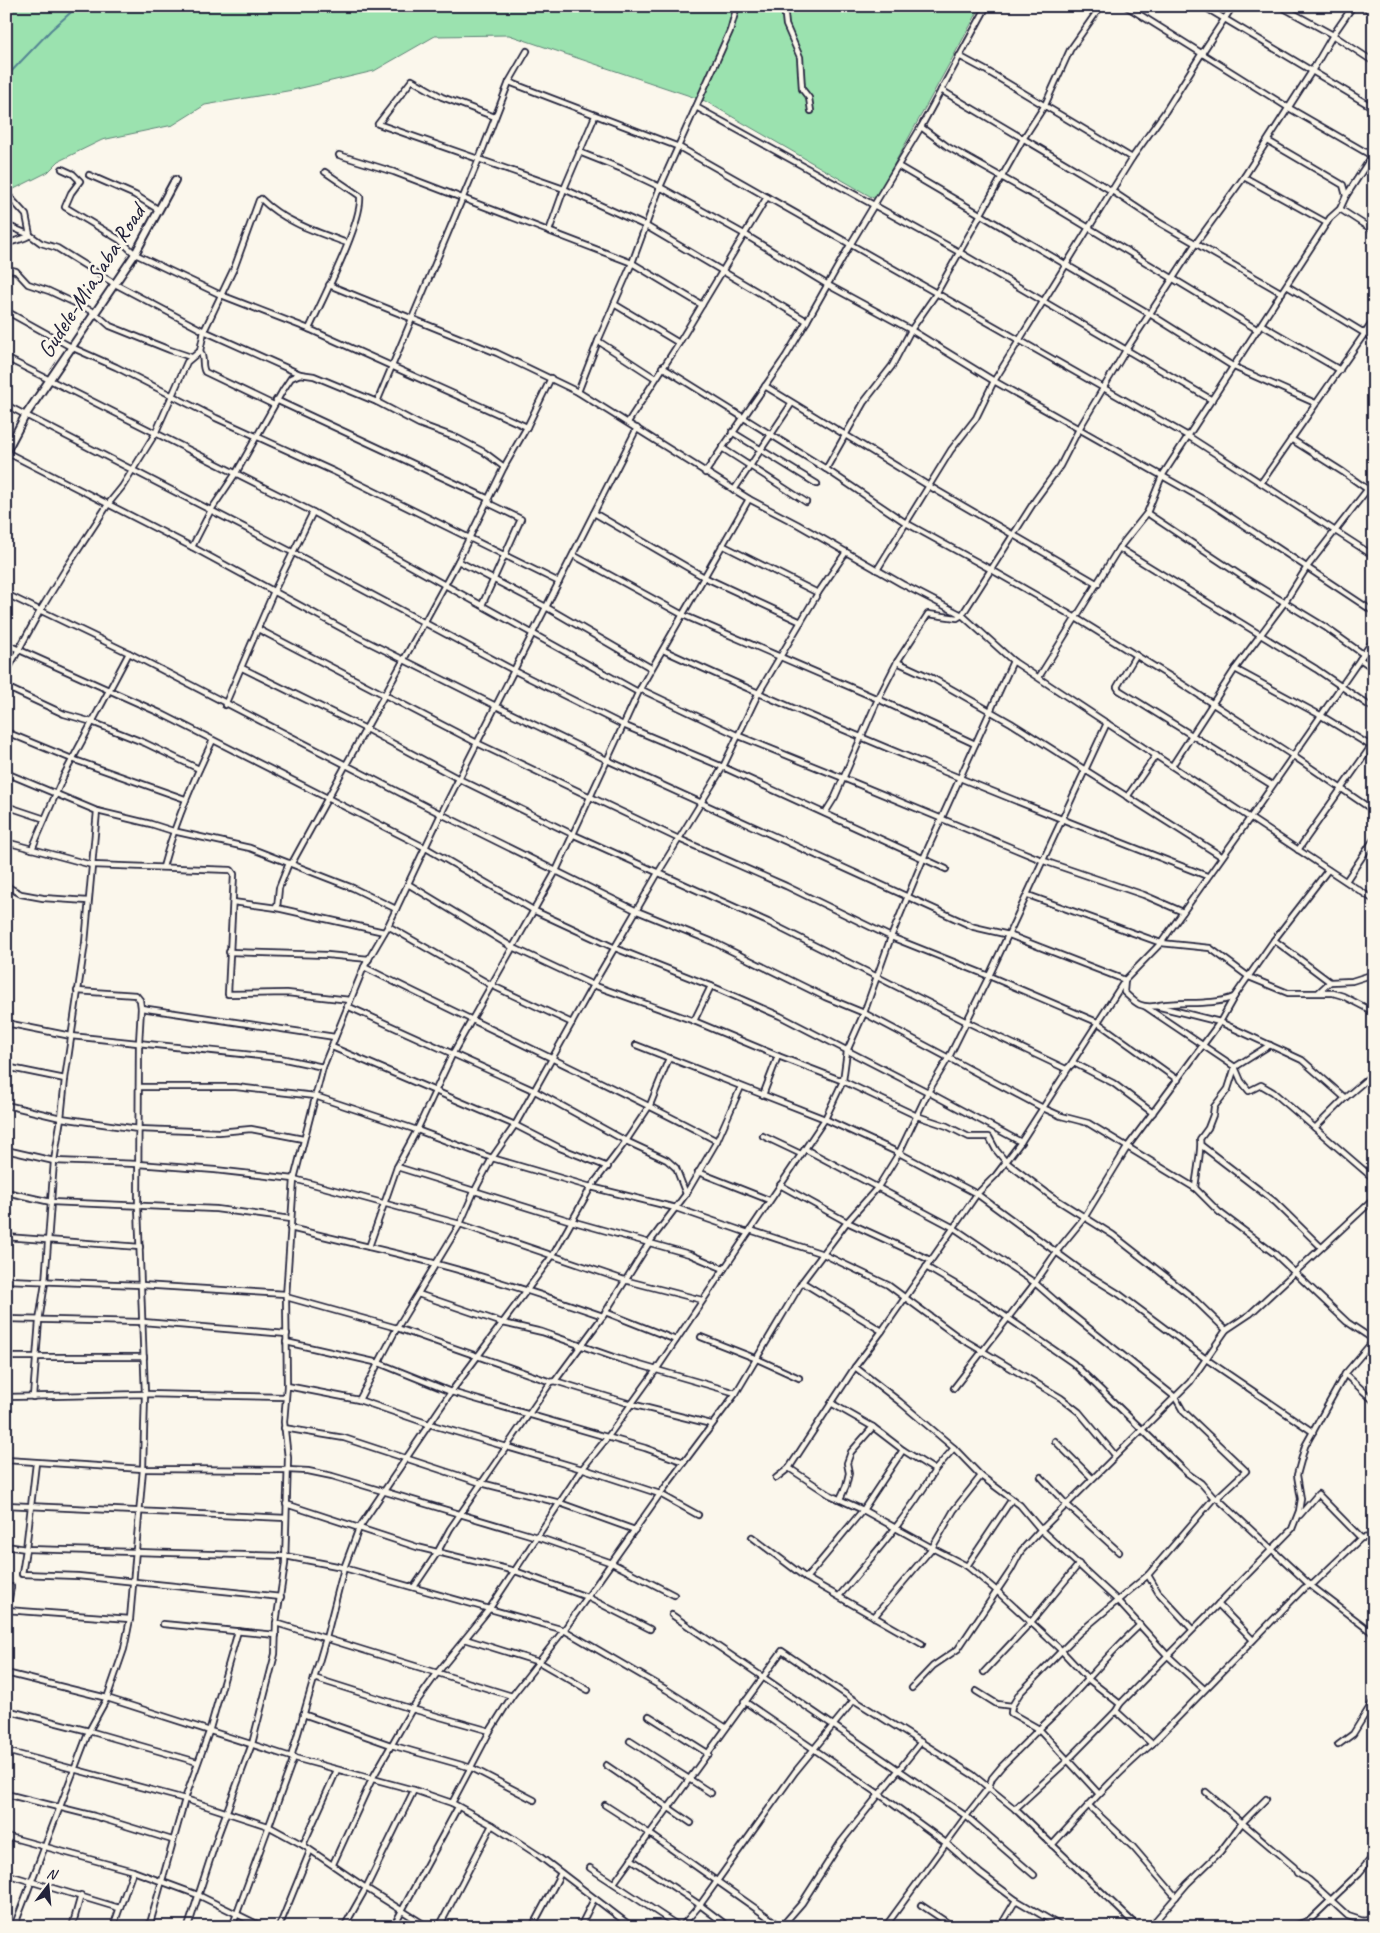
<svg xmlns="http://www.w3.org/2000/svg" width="1380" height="1933" viewBox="0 0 1380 1933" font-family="Caveat,sans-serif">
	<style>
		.green { fill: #9be2af; stroke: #5e8275 }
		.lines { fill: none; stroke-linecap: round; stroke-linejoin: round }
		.stream { stroke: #548693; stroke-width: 2 }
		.street-casing { stroke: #22223b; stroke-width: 8 }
		.secondary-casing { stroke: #22223b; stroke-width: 10 }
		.street { stroke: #fbf7ec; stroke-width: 4.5 }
		.secondary { stroke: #fbf7ec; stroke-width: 6 }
		.labels { text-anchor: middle; stroke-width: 5; stroke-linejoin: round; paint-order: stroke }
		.street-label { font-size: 24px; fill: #22223b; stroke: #fbf7ec }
	</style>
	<rect width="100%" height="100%" fill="#fbf7ec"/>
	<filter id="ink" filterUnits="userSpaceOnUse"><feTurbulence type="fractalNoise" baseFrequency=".02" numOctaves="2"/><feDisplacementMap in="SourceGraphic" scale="10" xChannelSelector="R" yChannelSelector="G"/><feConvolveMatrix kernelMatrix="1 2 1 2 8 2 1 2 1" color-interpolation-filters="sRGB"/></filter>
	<g filter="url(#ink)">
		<polygon class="green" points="6,6 981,6 875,199 705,101 509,35 435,36 374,71 293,90 205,105 173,125 102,140 59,161 48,172 6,193"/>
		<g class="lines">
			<polyline class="stream" points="6,77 51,30 78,6"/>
			<g class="street-casing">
				<g id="street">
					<polyline points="784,6 786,25 800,57 802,89 809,98 811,111"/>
					<polyline points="1126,6 1289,108 1374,157"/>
					<polyline points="1203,6 1374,108"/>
					<polyline points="1280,6 1333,35 1374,62"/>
					<polyline points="1363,6 1374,13"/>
					<polyline points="959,56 987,71 1132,158"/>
					<polyline points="509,82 679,147 1188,436 1374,556"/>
					<polyline points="941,90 1112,191 1160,223 1282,293"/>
					<polyline points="696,107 959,252 1212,400"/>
					<polyline points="495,117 442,97 412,80 378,124 564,189 646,226 807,321"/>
					<polyline points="921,127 948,147 1046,202 1258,330"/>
					<polyline points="579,152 622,169 660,187 744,234 828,285 911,330 994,381 1210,503 1374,612"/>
					<polyline points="339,155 394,172 632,263 702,305"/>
					<polyline points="898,166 1150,314 1234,367 1315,403"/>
					<polyline points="62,169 73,174 80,181 71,193 65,207 120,240 135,254 221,295 309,329 527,427"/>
					<polyline points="89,175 135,195 159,210"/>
					<polyline points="1244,177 1327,223"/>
					<polyline points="7,194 26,215 30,235 41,243 57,248 115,284 204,331 300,374"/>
					<polyline points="1346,196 1374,153"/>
					<path d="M261,199C284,222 317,232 347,243"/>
					<polyline points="1340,209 1374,231"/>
					<path d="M6,225L30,235C24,240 14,240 6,244"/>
					<polyline points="549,231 564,189 595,116"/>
					<polyline points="6,269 16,271 28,284 49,291 94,312 110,326 170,350 191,357"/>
					<polyline points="329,285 497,353 578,392 749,499 797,524 902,584 962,615 1013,661 1374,900"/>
					<polyline points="1287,286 1374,339"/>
					<polyline points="614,304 679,343"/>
					<polyline points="6,311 71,347 116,367 216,418 335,472 559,582"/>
					<polyline points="1262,325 1340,370"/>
					<path d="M309,329C321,302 363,222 360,196L325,172"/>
					<polyline points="598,341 655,378"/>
					<path d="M200,351C205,358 201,365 205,372L274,405"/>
					<polyline points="6,358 313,512 638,692"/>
					<polyline points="662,367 826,469 906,523 990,569 1076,618 1179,682 1292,755 1374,811"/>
					<polyline points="765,386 929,486 1098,584"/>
					<polyline points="578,392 598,341 632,263 660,187 730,31 737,6"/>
					<polyline points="276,400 489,499 490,504 521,519 482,605"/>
					<polyline points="377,402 479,159 509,82 527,51"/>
					<polyline points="6,405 292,552 515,671 623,725 723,767 946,869"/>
					<polyline points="628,422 679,343 767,197"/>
					<polyline points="732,432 817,484"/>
					<polyline points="1291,439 1343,472 1374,494"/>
					<polyline points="722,448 806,502"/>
					<path d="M6,452L192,547L358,637L496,706L607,760L974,927L1009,935L1125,980L1124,992C1136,1003 1139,1008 1156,1006L1220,1022L1302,1060L1345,1098"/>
					<polyline points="826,469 864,402 892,366 911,330 936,294 1023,139 1045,105 1070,50 1101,6"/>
					<polyline points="705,473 786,356 807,321 850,245 921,127 987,6"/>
					<polyline points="1261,483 1374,320"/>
					<polyline points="734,490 792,403"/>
					<polyline points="594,513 704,577 801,622"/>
					<polyline points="1147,513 1246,579 1325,627 1363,654"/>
					<polyline points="722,545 818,593"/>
					<polyline points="192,547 211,510 236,473 283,390 291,378 300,374 314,376 377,402 419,424 457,438 484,452 504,467"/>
					<polyline points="1119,548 1316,669 1374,709"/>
					<polyline points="573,555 683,615 878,699 975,744"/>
					<polyline points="458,561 546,607 651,668"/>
					<polyline points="877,570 951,450 976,418 994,381 1132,158 1165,112 1202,53 1233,6"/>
					<polyline points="6,594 129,653 441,814 637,911 713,942 825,997 864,1013 1043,1108 1061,1116 1088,1123 1195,1188 1219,1212 1275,1254 1347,1322 1374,1340 1345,1374 1374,1401"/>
					<polyline points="258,629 477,743 679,839 786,886 891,937 989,976 1097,1022 1178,1080"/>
					<polyline points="6,644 160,713 426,848 535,911 615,948 711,986 780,1016 928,1092 1021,1142"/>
					<path d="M663,650C841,732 1024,805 1207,876"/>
					<polyline points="1136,655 1117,687 1119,690 1272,785"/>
					<polyline points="1360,659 1374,669"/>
					<polyline points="897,662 932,678 1011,723 1221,856"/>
					<polyline points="242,668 366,729 459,779 572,834 768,922 967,1022 1066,1069 1074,1063 1113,1083 1153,1113"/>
					<polyline points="1235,669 1320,715 1374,748"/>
					<polyline points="6,673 40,611 65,570 109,503 122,487 155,434 187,362 200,351 204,331 235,266 259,200"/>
					<polyline points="1039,677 1119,548 1147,513 1162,476 1330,218 1340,209 1346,196 1343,185 1268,141"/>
					<polyline points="6,687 64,714 92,722 145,743 199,769"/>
					<polyline points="640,689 739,736 843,778 1044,861 1144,895 1183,912"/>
					<polyline points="225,705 274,591 313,512"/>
					<polyline points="6,732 72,759 185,799"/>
					<polyline points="1172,766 1235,669 1285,602 1307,567 1374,481"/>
					<polyline points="6,773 97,811 151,824 173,831 250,848 353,888 396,909"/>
					<polyline points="1127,797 1156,755"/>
					<polyline points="6,806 45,819"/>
					<polyline points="825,813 835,797 878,699 897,662 928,614 957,618 962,615 1036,499 1060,466 1079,429 1126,350 1196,243 1244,177 1312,71 1333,35 1353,6"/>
					<polyline points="6,842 92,865 231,870 234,874 228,994 287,993 350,1000"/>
					<polyline points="32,849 64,775 129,653"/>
					<polyline points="1298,850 1374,742"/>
					<path d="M163,867C175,823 192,783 212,742"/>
					<polyline points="1346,881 1374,839"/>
					<polyline points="408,884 512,947 593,985 694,1021 778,1056 843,1081 917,1116 947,1126 969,1137 989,1137 996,1150 1006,1162 1051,1196 1113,1235 1192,1297 1226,1330"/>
					<polyline points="6,886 21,894 43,898 88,901"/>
					<polyline points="1028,895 1161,943 1210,948 1249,977 1288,993 1333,993 1343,996 1374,1012"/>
					<polyline points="6,901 8,886"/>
					<polyline points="233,902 277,908 384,932"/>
					<polyline points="277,908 279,888 289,863 292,863 458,561 504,467 527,427 551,378"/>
					<polyline points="388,926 491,985 572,1023"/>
					<polyline points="1274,940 1330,982"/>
					<polyline points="229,952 327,955 369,959"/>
					<path d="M364,967C482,1026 601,1080 717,1141"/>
					<polyline points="1319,992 1330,982 1352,981 1374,974"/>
					<path d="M1159,1005C1184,1001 1211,1006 1234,997"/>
					<polyline points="347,1006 535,1091 626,1141 667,1160 676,1168 686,1194"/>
					<polyline points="1146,1007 1235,1067 1241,1081 1249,1091 1261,1085 1273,1092 1315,1128 1345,1098 1374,1073"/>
					<polyline points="141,1008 335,1037"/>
					<polyline points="694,1021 711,986"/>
					<polyline points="6,1023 71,1036 280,1058 323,1067"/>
					<polyline points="636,1045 825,1119 899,1153 977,1194 1082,1271 1119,1294 1206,1359 1313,1432"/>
					<polyline points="332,1047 515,1125 560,1148 608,1167"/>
					<polyline points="6,1067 65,1079 85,943 97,811"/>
					<polyline points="139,1087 236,1087 315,1096 417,1130 492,1158 591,1187 676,1208 748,1233"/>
					<polyline points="763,1095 778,1056"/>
					<polyline points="6,1105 61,1118 138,1129 219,1132 251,1129 303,1139"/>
					<polyline points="1315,1128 1374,1179"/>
					<polyline points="763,1136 801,1154"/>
					<polyline points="1202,1146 1275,1202 1321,1247"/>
					<polyline points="805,1149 954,1228 1035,1283 1066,1310 1175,1397 1183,1411 1246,1471 1217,1498 1214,1498 1148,1575 1079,1633 1020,1693 1012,1706 1011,1713 1039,1729 1002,1766 992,1778 989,1787 966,1816 885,1927"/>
					<polyline points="6,1150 54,1161 138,1164 215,1170 294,1179 460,1224 624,1280 702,1300"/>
					<polyline points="397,1167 571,1221 689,1254 724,1269"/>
					<polyline points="698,1172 769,1200"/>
					<polyline points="780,1185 847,1222 930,1260"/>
					<path d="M1195,1188C1196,1177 1202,1148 1200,1139L1208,1128L1213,1115L1214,1107L1228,1089L1235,1067L1270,1045"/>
					<polyline points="6,1192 51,1202 216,1209 291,1219"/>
					<polyline points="290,1228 369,1247"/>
					<polyline points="750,1230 823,1254 888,1285 957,1336 1061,1398 1079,1412 1115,1455"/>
					<polyline points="6,1237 140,1247"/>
					<polyline points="926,1267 979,1298 1073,1363 1187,1473 1201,1483 1214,1498"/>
					<polyline points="6,1280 141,1285 286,1294"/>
					<polyline points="802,1282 882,1331"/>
					<polyline points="418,1294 503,1323 542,1332 619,1359 736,1393"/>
					<polyline points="286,1297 397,1328 551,1382"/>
					<polyline points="605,1312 676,1340"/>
					<path d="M603,1316C526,1289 448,1265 369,1247L397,1167L417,1130L453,1053L556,871L640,689L749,499"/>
					<polyline points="6,1319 143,1322 287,1334"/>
					<polyline points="701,1337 757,1359 799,1378"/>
					<polyline points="286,1342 379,1363 451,1392 645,1448 684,1462"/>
					<polyline points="6,1357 144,1357"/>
					<polyline points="855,1367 900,1402 954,1448 981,1476 1020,1505 1041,1530 1117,1600 1167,1655 1204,1689"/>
					<polyline points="555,1381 631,1404 711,1424"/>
					<polyline points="287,1386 359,1400"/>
					<polyline points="954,1388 1035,1283 1057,1251 1084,1218 1128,1146 1220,1022 1234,997 1274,940 1328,870"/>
					<polyline points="6,1397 145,1394 285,1397"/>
					<polyline points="33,1397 39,1321 45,1283 54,1161 61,1118 65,1079"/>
					<polyline points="831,1403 873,1427 903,1450 935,1470 954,1448"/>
					<polyline points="284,1428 344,1438 481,1483 560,1503 635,1530"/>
					<polyline points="1055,1441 1092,1478"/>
					<polyline points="6,1460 143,1469 287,1470 308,1471 332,1476 537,1537 612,1563 674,1595"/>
					<polyline points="36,1463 26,1549 285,1556 337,1566 564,1630 667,1690 725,1727"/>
					<polyline points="789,1468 830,1495 863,1510 903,1450"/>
					<polyline points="582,1469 429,1424 359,1400 397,1328 460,1224 474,1192 492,1158 515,1125 593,985 658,873 723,767 758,694 818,593 846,552"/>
					<polyline points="584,1469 660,1494 698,1515"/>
					<polyline points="1041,1477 1066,1504 1119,1552"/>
					<polyline points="776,1478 789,1468 855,1367 882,1331 977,1194 996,1175 1021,1142 1125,980 1161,943 1250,818 1374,639"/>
					<polyline points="1217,1498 1310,1585 1374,1634"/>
					<polyline points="840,1499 846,1486 849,1473 847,1463 851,1452 873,1427"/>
					<polyline points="286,1504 417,1547 515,1571 587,1597 650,1629"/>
					<polyline points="6,1505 286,1518"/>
					<polyline points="1300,1515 1318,1494 1361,1538"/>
					<polyline points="1041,1530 1190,1382 1226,1330 1250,1314 1374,1199"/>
					<path d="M752,1537L806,1578C826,1556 843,1533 863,1510L932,1548L954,1510L981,1476"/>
					<polyline points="6,1546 26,1549 22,1574 78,1576 281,1597"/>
					<polyline points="967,1566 1012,1499"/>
					<polyline points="1148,1575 1158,1592 1192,1629"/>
					<polyline points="806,1578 922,1644"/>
					<polyline points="414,1587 437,1553 450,1529 551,1382 555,1381 603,1316 649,1243 686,1194 717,1141 741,1087"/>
					<path d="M839,1596C873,1556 908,1516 935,1470"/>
					<polyline points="1218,1604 1253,1640"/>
					<polyline points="6,1610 130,1619"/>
					<polyline points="672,1615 966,1816 1034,1875"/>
					<polyline points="6,1616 11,1587"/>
					<polyline points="874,1617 932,1548 967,1566 997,1591 1061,1650 1088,1679 1120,1704"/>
					<polyline points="276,1623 512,1696"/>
					<polyline points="163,1624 276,1635"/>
					<polyline points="465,1639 539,1662 588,1690"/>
					<polyline points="984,1672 1031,1622 1079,1564"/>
					<polyline points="6,1673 107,1698 291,1757 414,1790 452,1803 492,1825 538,1855 632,1927"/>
					<polyline points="314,1678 412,1709 490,1731"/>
					<polyline points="912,1688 933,1666 958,1649 1011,1570 1021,1551 1042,1528"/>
					<polyline points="976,1691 997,1704 1012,1706"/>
					<polyline points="744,1701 879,1794 946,1843 980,1873 1016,1900 1062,1927"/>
					<polyline points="6,1710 89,1731 197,1762"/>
					<polyline points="1116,1711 1152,1744"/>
					<polyline points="303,1714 391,1745 472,1768 534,1800"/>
					<polyline points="649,1716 709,1754"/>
					<polyline points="630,1741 711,1793"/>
					<polyline points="1338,1745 1353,1734 1374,1700"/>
					<polyline points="6,1751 185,1799 268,1826 303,1845 366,1888 428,1927"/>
					<polyline points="291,1757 326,1638 344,1568 359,1528 451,1392 553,1255 591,1187 626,1141 650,1105 669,1058"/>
					<polyline points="606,1765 691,1823"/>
					<polyline points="1206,1792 1294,1867 1297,1873 1309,1880 1348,1916 1363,1921 1374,1919"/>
					<path d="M1098,1793L1039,1729C1075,1697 1104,1657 1140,1625"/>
					<polyline points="6,1794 94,1816 172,1840"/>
					<polyline points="452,1803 490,1731 512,1696 564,1630 660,1494 736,1393 802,1282 847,1222 878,1187 899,1153 928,1092 949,1057 989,976 1107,723"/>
					<polyline points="605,1805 650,1834 782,1927"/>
					<polyline points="1088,1805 1133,1847 1176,1897"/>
					<polyline points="1015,1809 1067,1761 1116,1711 1120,1704 1292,1529 1299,1511 1301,1499 1297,1475 1305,1446 1345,1374"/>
					<polyline points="6,1836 133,1871 198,1895 263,1927"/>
					<polyline points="303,1845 337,1770"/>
					<path d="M1052,1845C1084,1810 1115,1775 1152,1744L1304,1588L1314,1583L1361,1538L1374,1537"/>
					<polyline points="631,1859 700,1905 729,1927"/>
					<polyline points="333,1864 372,1779 415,1704 438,1672 490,1608 582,1469 607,1438 656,1370 825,1119 843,1081 847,1051 864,1013 891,937 924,857 1013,661"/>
					<polyline points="590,1868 680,1927"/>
					<polyline points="6,1874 119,1908"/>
					<polyline points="614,1883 782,1651 854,1700 973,1775 1015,1809 1138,1927"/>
					<polyline points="921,1905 954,1927"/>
					<polyline points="14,1927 89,1731 107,1698 124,1649 130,1619 143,1469 145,1394 138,1207 139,1043 141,1008 140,1000 136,995 77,991"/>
					<polyline points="72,1927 81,1895"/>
					<polyline points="113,1927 133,1871"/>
					<polyline points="149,1927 185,1799 209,1732 238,1631"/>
					<polyline points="188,1927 218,1835 252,1744 275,1654 276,1623 285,1564 288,1458 284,1422 287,1386 286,1297 294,1179 323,1067 364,967 388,926 441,814 637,428"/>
					<polyline points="232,1927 294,1757"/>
					<polyline points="279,1927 310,1851"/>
					<polyline points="344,1927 366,1888 414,1790"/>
					<polyline points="393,1927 458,1807"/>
					<polyline points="439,1927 492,1825"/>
					<polyline points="532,1927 561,1873"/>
					<polyline points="580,1927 594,1899"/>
					<polyline points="681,1927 700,1905 795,1772 854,1700"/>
					<polyline points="781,1927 802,1903 841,1842 921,1742"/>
					<polyline points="1000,1927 1016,1900"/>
					<polyline points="1150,1927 1187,1884 1220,1852 1242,1823 1266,1799"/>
					<polyline points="1291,1927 1310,1920 1359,1873 1374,1855"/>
					<polyline points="1359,1927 1363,1921 1368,1927"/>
				</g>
			</g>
			<g class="secondary-casing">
				<polyline id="secondary" points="6,452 25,416 135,254 175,180"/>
			</g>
			<use href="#street" class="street"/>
			<use href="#secondary" class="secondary"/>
		</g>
	</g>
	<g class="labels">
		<g class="street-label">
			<text transform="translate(91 281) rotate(-57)" y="8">Gudele-MiaSaba Road</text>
		</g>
	</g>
	<rect width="1380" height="1933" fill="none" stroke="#fbf7ec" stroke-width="25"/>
	<rect x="12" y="12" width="1355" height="1908" fill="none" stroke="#22223b" stroke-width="2" filter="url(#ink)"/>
	<g transform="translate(48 1886) rotate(16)" stroke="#fbf7ec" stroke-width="4" paint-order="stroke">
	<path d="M0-4L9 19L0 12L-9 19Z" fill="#22223b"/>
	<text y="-8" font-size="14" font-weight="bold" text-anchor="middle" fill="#22223b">N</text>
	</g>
</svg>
